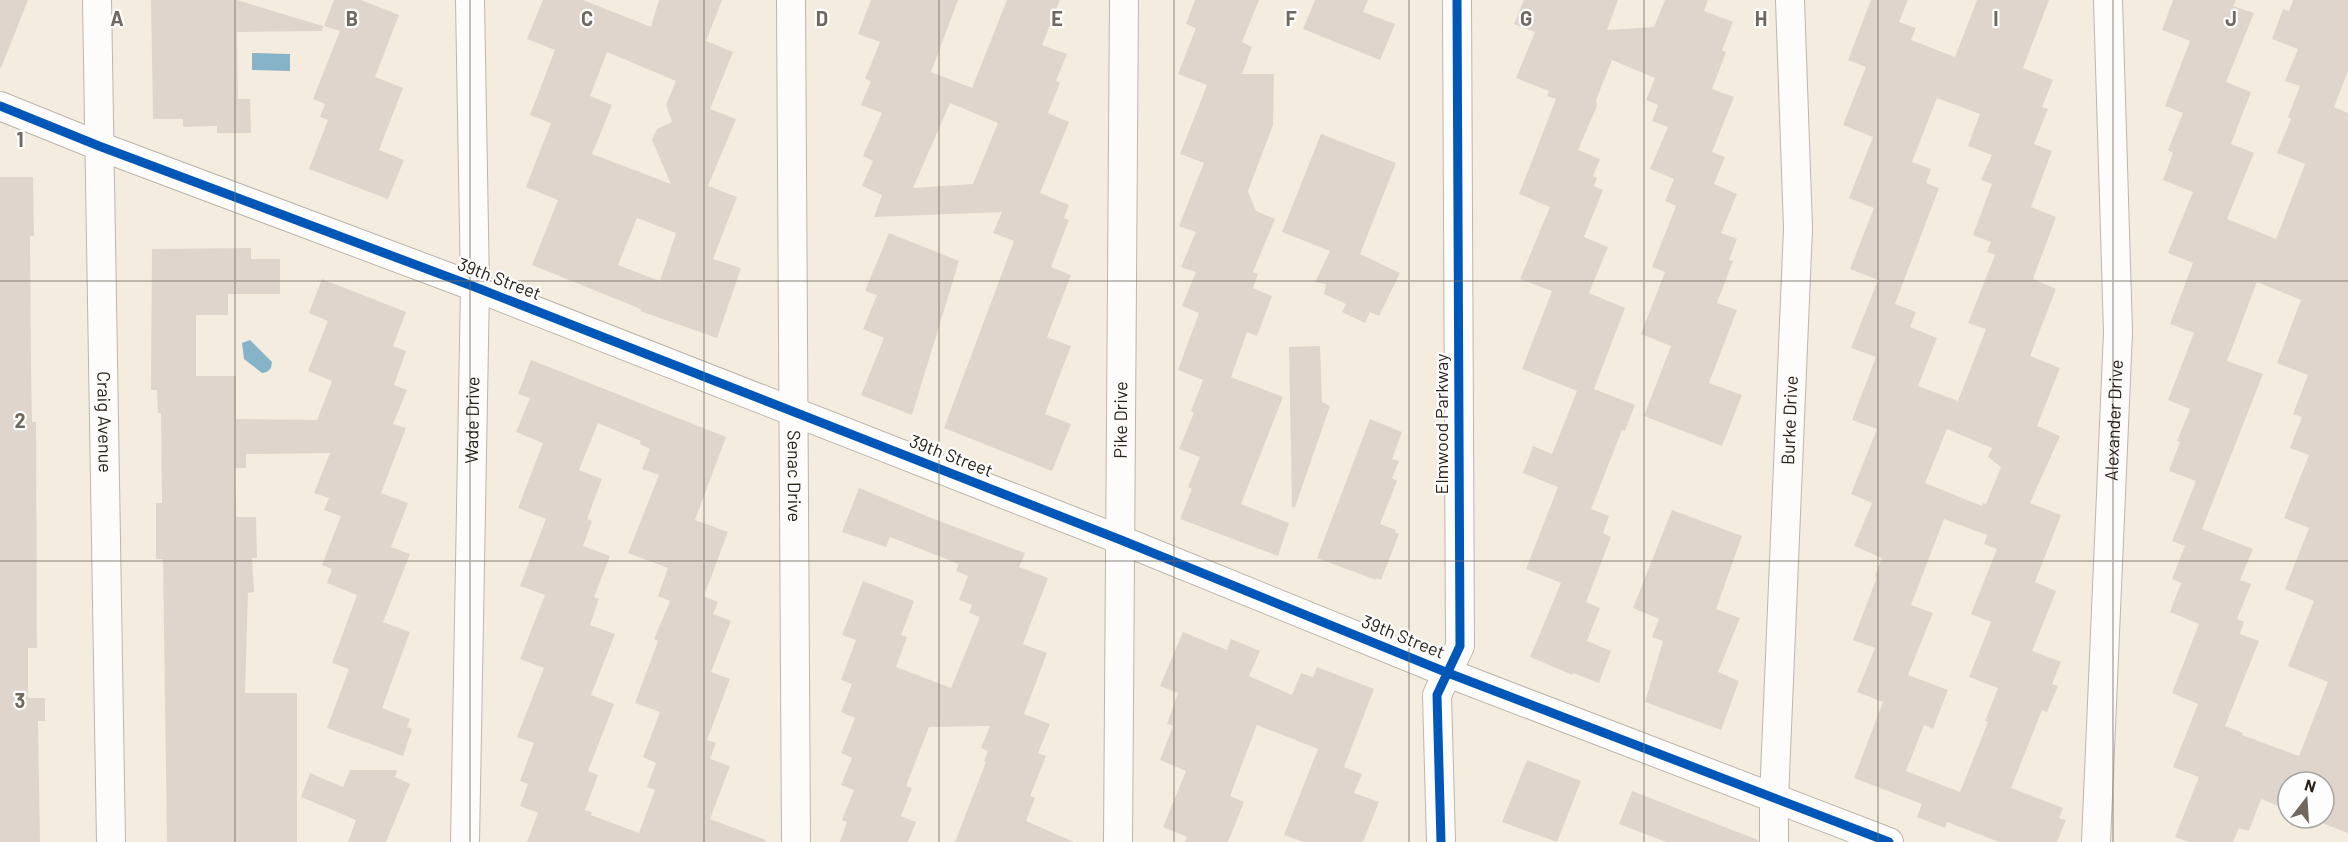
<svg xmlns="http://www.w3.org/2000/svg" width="2348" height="842" viewBox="0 0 2348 842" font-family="Barlow,sans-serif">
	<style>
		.water { fill: #86b3c8 }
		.building { fill: #dfd5cd; fill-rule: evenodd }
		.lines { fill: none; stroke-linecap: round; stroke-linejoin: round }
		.minor-casing { stroke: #bdb6ac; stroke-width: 30 }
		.minor { stroke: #fefcfa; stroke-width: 28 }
		.cycleway-casing { stroke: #fdfdfd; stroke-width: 13 }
		.cycleway { stroke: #0057b8; stroke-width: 9 }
		.grid { fill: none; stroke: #71695f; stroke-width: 1.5; stroke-opacity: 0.55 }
		.labels { text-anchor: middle; stroke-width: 4.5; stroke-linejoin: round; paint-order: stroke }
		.street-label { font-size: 18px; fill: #2a2219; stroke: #fdfdfd }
		.grid-label { font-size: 20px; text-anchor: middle; font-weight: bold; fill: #71695f; stroke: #fdfdfd; stroke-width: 4.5; stroke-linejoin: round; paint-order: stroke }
	</style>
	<rect width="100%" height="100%" fill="#f5ece0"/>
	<g class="water">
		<polygon points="252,53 290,54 290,71 252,70"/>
		<polygon points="250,340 272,362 271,368 267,372 262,373 244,359 242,343"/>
	</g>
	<g class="building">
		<polygon points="0,0 28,0 1,68 0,67"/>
		<polygon points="151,0 237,0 323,26 322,31 237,32 238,99 250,99 251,133 217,133 217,126 183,127 183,119 153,119"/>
		<polygon points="334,0 361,0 399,15 375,77 403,88 379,150 404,160 388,199 309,169 328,120 320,117 325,104 313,99 340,31 324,26"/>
		<path d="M543,0H583L651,27L659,0H722L706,41L733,52L710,109L736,119L708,186L737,197L713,259L741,268L717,338L640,311L641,309L532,265L558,200L526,187L551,123L530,115L555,50L527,39ZM607,52L676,81L666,105L672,122L657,129L652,140L671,184L592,154L612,105L590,96ZM637,218L676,233L660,281L618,265Z"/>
		<path d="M871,0H958L931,72L972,88L1007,0H1060L1042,45L1067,54L1056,81L1060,83L1048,113L1069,122L1040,193L1069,205L1064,218L1069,220L1051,267L1071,275L1047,337L1071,346L1045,414L1071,424L1052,471L944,428L1014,241L993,233L1002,212L874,217L882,195L862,186L873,161L863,156L882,113L861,105L871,81L865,79L880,42L858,34ZM950,103L998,123L973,184L913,188Z"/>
		<polygon points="1195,0 1259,0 1242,42 1252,47 1242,74 1274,74 1273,125 1248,191 1256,211 1275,219 1253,272 1258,274 1253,288 1272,296 1257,336 1247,332 1231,377 1283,397 1241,504 1289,523 1278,556 1180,519 1192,489 1188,487 1200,457 1179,449 1194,413 1191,411 1203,380 1178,370 1199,313 1182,306 1196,272 1181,267 1196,232 1179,226 1204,163 1180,154 1207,85 1178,74 1196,28 1186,24"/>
		<polygon points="1315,0 1368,0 1363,12 1395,24 1380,60 1303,29"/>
		<polygon points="1524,0 1618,0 1607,30 1654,27 1665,0 1708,0 1704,11 1733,22 1722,50 1726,52 1712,89 1734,97 1712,152 1725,157 1714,184 1737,194 1721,233 1737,239 1729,260 1733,261 1717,303 1737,310 1709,383 1742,395 1722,446 1644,416 1671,346 1641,334 1665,272 1652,267 1676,206 1665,201 1674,179 1650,169 1668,127 1652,121 1658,105 1646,100 1655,78 1612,60 1596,100 1597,106 1578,150 1600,159 1593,176 1597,178 1594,186 1603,190 1584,237 1608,247 1589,293 1625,308 1594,389 1635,405 1625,431 1622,430 1591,509 1609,516 1603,533 1611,537 1586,602 1600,608 1587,641 1611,651 1599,683 1573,673 1573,675 1530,657 1561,583 1526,569 1558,487 1523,473 1533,446 1552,454 1577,391 1522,369 1552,291 1520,279 1550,207 1519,194 1556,99 1547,96 1549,91 1516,78 1535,32 1514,24"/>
		<path d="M1871,0H1908L1899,22L1916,28L1911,40L1955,57L1977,0H2049L2023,68L2053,80L2042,107L2048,109L2034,144L2052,151L2031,207L2056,217L2033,279L2056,289L2030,356L2060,368L2037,426L2060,436L2030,503L2061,515L2035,582L2056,591L2032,651L2061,662L2052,684L2058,686L2047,712L2042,710L2011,788L2063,808L2059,818L2066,820L2057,842H1999L1947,822L1945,828L1917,817L1922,804L1854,778L1883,702L1857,692L1875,648L1853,640L1877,577L1875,576L1882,558L1854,546L1872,503L1851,494L1877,429L1852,420L1876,357L1851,348L1878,280L1850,269L1874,208L1849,198L1873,137L1843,125L1866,67L1848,60ZM1937,98L1980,114L1968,146L1992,155L1981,180L1992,184L1973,235L1991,242L1987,252L1995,255L1968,323L1986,329L1958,401L1918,386L1937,338L1910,327L1916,312L1895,304L1939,188L1926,183L1931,169L1912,162ZM1947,429L1992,448L1988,457L2001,467L1986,504L1983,503L1982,506L1925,483ZM1944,519L1987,535L1984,544L1997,549L1971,614L1991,622L1969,677L1998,688L1985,721L1988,722L1960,792L1906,771L1924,725L1933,729L1948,690L1908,675L1933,613L1911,605Z"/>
		<path d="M2173,0H2236L2233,6L2254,13L2226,82L2251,92L2231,144L2254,153L2227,219L2276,239L2305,164L2277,153L2291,119L2288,117L2300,86L2285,81L2298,49L2272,39L2283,9L2289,11L2293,0H2348V71L2334,107L2348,113V833L2309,818H2324V782H2288V810L2261,799L2249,831L2239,828L2233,842H2189L2175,837L2199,777L2173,767L2198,704L2172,693L2199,624L2170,612L2181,583L2172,579L2185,546L2172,541L2196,481L2169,471L2180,442L2177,441L2190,409L2168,400L2194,333L2170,324L2193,263L2168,253L2193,192L2163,180L2173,153L2168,150L2183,113L2165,106L2190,41L2162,30ZM2257,282L2301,300L2277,363L2308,375L2293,414L2302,417L2290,448L2309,455L2284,518L2309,528L2285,589L2314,601L2288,666L2328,682L2299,756L2242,735L2243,733L2225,726L2259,641L2240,634L2244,622L2237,619L2251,584L2240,580L2253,549L2202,529L2263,374L2227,361Z"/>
		<polygon points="1321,134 1396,163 1360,254 1400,273 1379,316 1370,312 1365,323 1342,312 1346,304 1324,294 1326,284 1315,282 1330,251 1282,232"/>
		<polygon points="0,177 33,177 34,236 30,236 31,362 32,422 36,422 37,648 28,648 28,698 45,698 45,721 38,721 40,842 0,842"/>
		<polygon points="889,233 959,261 912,415 861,395 884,338 863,329 877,295 865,291"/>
		<polygon points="251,248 251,259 280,259 280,294 228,294 228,315 196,315 196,376 236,376 236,419 317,420 332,381 308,371 328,321 309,313 322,279 406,312 393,346 406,351 394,385 407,390 393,424 406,428 381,493 408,503 391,547 410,554 383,622 410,632 382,708 410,719 407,727 412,729 403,756 327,728 349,669 332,663 357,595 327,583 332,569 322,565 341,516 324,510 329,498 314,493 330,453 246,454 246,468 235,468 236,517 256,517 257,558 252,558 254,592 248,593 245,693 297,693 297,842 167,842 163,559 156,559 156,503 162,503 161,413 158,413 157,390 151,390 152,249"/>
		<polygon points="1320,346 1322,402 1330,406 1295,507 1292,507 1289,347"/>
		<path d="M531,360L726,437L695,520L728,532L704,596L718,602L713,614L731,621L711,672L730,679L707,740L716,743L710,759L730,766L710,819L766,840L765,842H527L538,813L520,806L528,784L520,781L534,743L517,737L544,668L520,659L545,595L520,586L546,519L518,508L543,443L516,432L530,398L518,394ZM598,423L641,441L640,444L650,449L642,469L659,475L628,553L668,568L658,596L670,601L654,639L658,641L635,703L660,712L643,757L656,763L647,787L655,790L639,833L591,815L592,812L585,810L598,775L588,771L614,704L591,695L615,634L590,625L599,599L594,597L610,556L583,546L592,521L587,519L602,479L579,470Z"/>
		<polygon points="1370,419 1402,432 1392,459 1399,461 1392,478 1397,481 1380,524 1396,530 1395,532 1399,534 1381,580 1377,578 1376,580 1317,558"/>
		<polygon points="859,488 934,519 1025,553 1019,567 1048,578 1023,644 1047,653 1024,714 1050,724 1038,753 1046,756 1030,796 1035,798 1026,821 1074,842 955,842 986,762 984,762 988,751 981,748 990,726 929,727 906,786 912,788 901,816 916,822 908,842 840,842 847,822 842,820 854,790 841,785 852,758 841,753 855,718 841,712 852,684 841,680 856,640 842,635 863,581 914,601 901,635 907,637 896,667 951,688 980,617 969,613 972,605 959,600 968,576 956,571 959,564 890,537 886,547 842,532"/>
		<polygon points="1672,510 1742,536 1716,609 1740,618 1718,672 1739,681 1721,730 1645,702 1663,641 1652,637 1659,619 1633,608"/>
		<polygon points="1183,632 1227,650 1231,639 1260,651 1249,676 1292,695 1301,673 1313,677 1317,667 1374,689 1344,767 1362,774 1354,793 1379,802 1363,842 1304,842 1284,835 1318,749 1257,725 1230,796 1244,802 1228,842 1185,842 1187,837 1163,827 1186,771 1160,760 1173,726 1167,724 1178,693 1160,686"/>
		<polygon points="1527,760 1581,781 1557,842 1502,822"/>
		<polygon points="350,770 397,770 395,777 410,784 386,842 348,842 356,820 301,797 310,773 343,787"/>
		<polygon points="1632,791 1758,840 1758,842 1666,842 1619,824"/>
	</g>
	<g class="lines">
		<g class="minor-casing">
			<g id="minor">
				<path id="s1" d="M97,0L111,842"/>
				<path id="s2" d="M791,0L796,842"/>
				<polyline points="0,106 99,146 475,287 1121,540 1448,673 1889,842"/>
				<path id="s3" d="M465,842L475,287L470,0"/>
				<path id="s4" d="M1118,842L1124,0"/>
				<polyline points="1441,842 1437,695 1460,646 1457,0"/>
				<path id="s5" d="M1774,842V799L1798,228L1790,0"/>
				<path id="s6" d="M2096,842L2118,332L2108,0"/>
			</g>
		</g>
		<use href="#minor" class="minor"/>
		<g class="cycleway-casing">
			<g id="cycleway">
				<polyline points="0,106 99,146 475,287 1121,540 1448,673 1889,842"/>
				<polyline points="1441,842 1437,695 1460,646 1457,0"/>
			</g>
		</g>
		<use href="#cycleway" class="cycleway"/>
	</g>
	<path class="grid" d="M235,0V842M470,0V842M704,0V842M939,0V842M1174,0V842M1409,0V842M1644,0V842M1878,0V842M2113,0V842M0,281H2348M0,561H2348"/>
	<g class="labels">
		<g class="street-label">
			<text transform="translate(499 279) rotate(21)" y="6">39th Street</text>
			<text dy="6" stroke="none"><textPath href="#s1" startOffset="422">Craig Avenue</textPath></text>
			<text dy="6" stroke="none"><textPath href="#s3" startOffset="422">Wade Drive</textPath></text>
			<text dy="6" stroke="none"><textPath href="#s4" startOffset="422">Pike Drive</textPath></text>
			<text dy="6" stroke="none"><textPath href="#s5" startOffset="422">Burke Drive</textPath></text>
			<text dy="6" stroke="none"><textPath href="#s6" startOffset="422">Alexander Drive</textPath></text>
			<text transform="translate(1442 424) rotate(-90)" y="6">Elmwood Parkway</text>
			<text transform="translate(951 456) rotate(21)" y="6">39th Street</text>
			<text dy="6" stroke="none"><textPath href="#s2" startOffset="476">Senac Drive</textPath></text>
			<text transform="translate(1403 637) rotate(22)" y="6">39th Street</text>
		</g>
	</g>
	<g class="grid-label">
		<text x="117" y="26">A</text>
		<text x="352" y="26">B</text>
		<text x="587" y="26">C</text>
		<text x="822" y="26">D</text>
		<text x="1057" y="26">E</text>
		<text x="1291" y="26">F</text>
		<text x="1526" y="26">G</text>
		<text x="1761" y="26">H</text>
		<text x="1996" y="26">I</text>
		<text x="2231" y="26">J</text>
		<text x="20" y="147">1</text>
		<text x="20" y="428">2</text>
		<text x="20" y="708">3</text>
	</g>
	<g transform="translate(2306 800) rotate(17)"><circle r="28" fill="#fdfdfd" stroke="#a9a5a2" stroke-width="1.5"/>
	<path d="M0-4.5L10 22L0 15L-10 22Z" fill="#71695f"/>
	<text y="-9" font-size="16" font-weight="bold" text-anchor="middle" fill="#2a2219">N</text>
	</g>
</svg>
